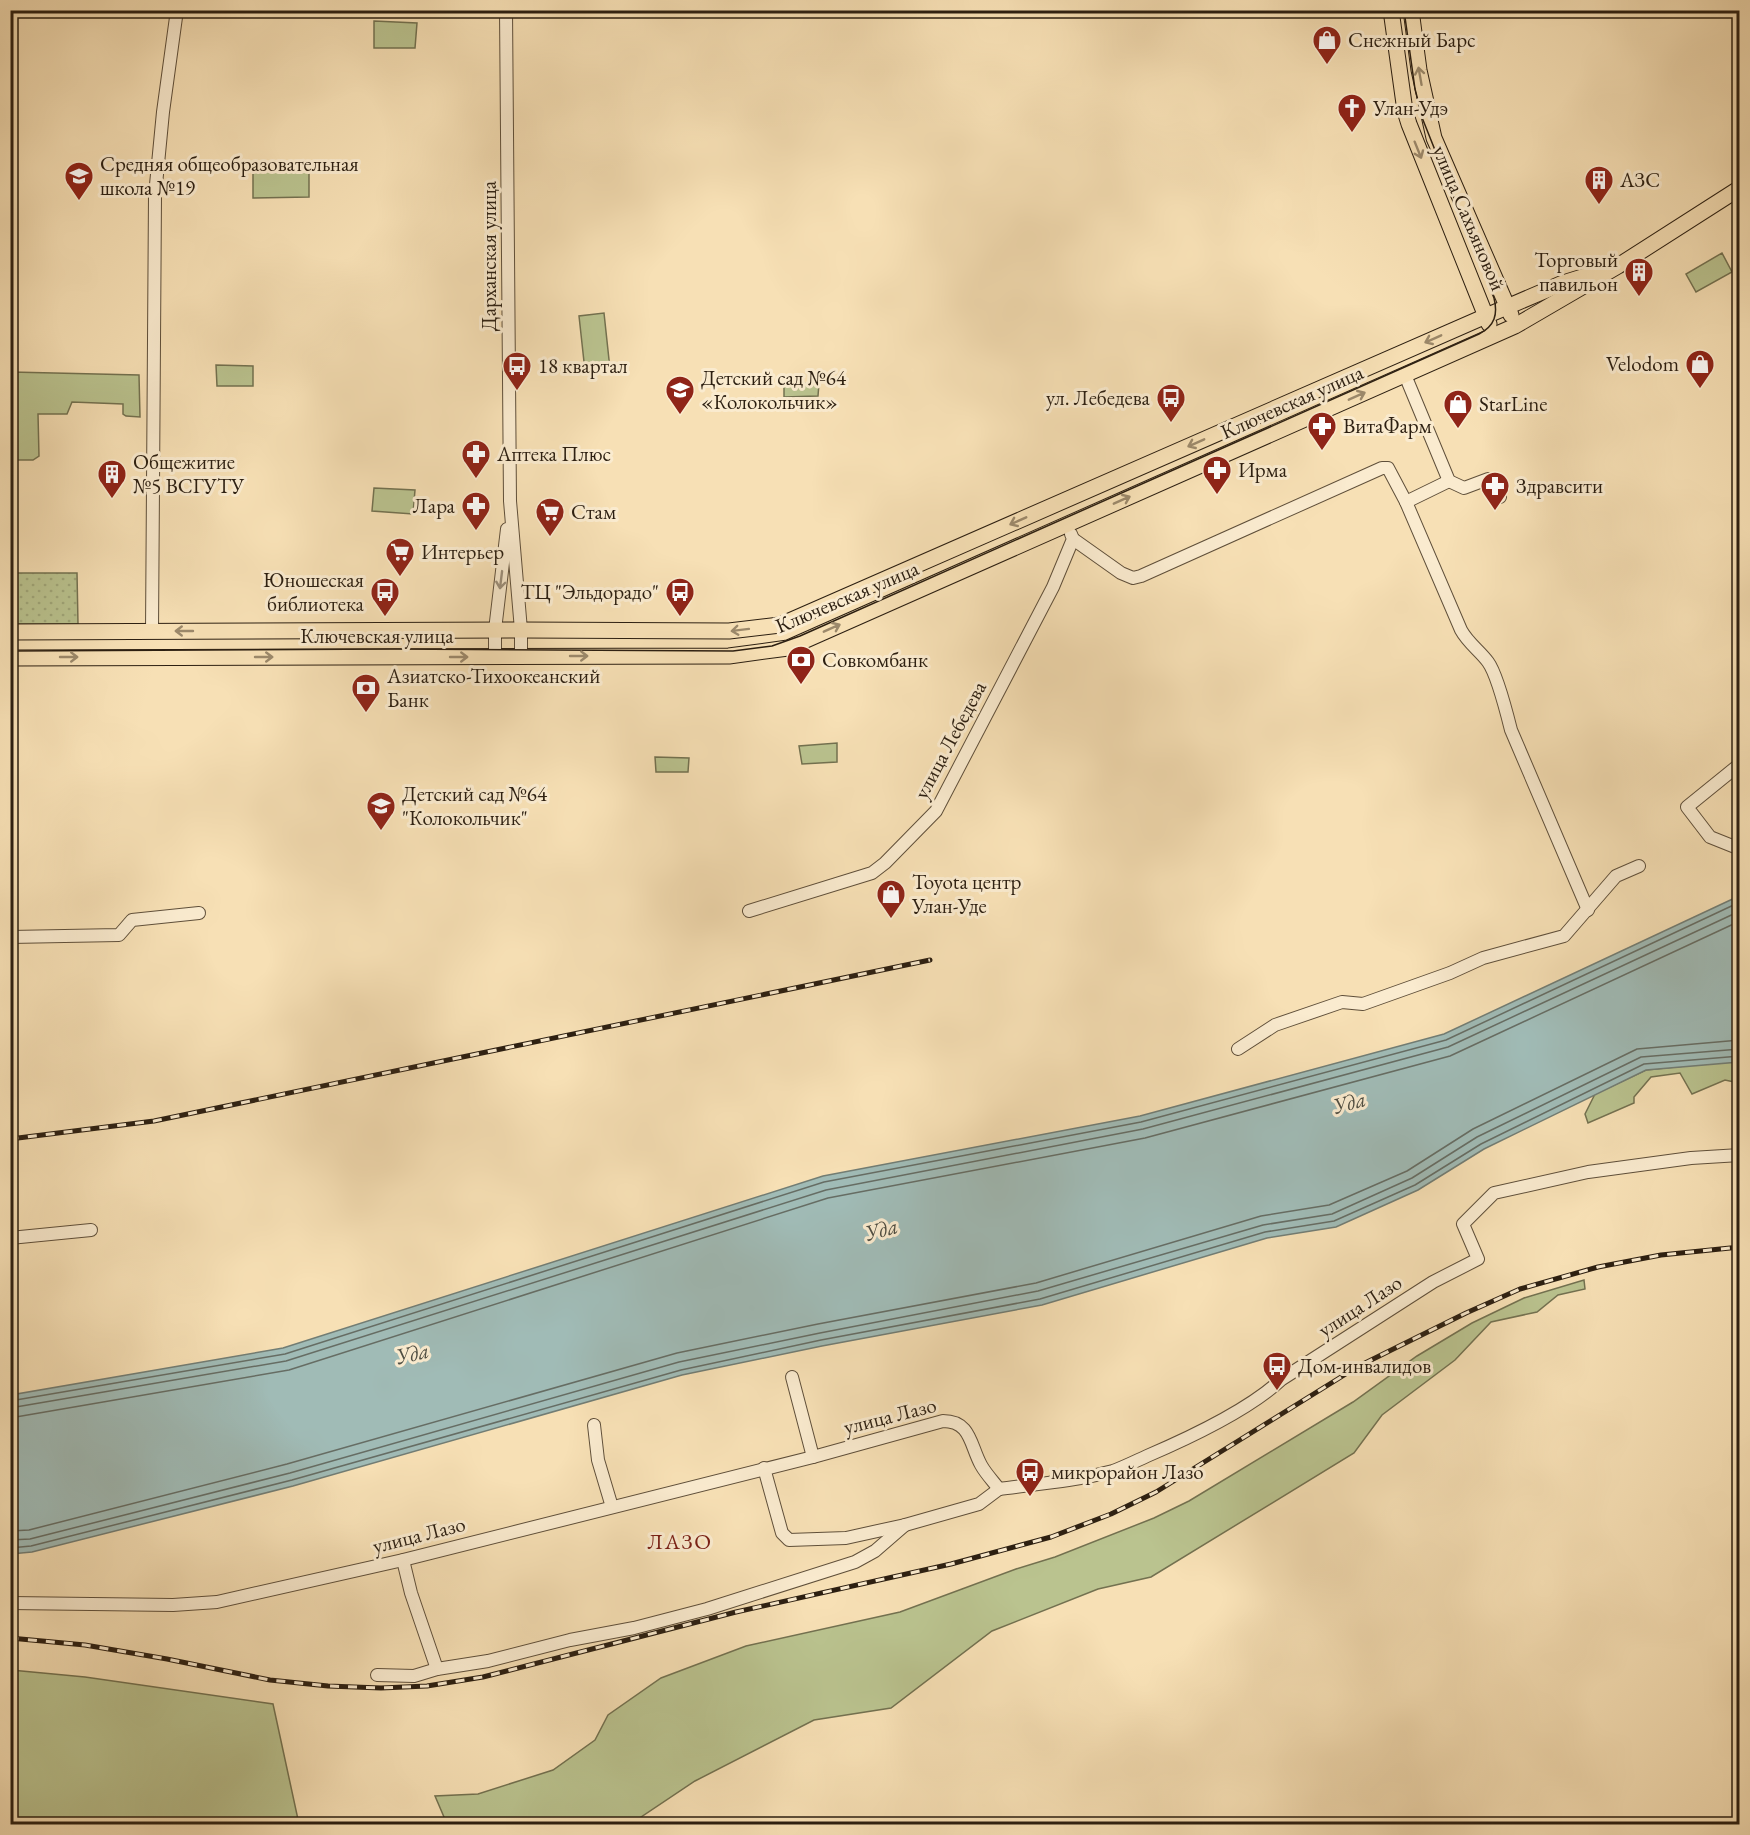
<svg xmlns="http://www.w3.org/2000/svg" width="1750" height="1835" viewBox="0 0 1750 1835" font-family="'EB Garamond',serif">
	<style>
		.grass { fill: #bac38f; stroke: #737150; stroke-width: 1.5 }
		.park { fill: url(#park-dots); stroke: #737150; stroke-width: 1.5 }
		.water { fill: #a0bbb6; stroke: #727d74; stroke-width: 1.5 }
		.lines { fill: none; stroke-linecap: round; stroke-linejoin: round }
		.shore { stroke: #666d64; stroke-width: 1.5 }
		.minor-casing { stroke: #5f4f3a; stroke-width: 14 }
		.major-casing { stroke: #2c1f11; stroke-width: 17 }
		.minor { stroke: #faebcf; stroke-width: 12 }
		.major { stroke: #f7e0b5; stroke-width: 15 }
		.tram { stroke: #2c1f11; stroke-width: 1.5 }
		.rail-casing { stroke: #2c1f11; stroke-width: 5 }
		.rail { stroke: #faebcf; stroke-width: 3; stroke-dasharray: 9; stroke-linecap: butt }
		.oneway { stroke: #9c896b }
		.oneway2 { stroke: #9d8f7a }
		.labels { text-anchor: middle; stroke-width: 6; stroke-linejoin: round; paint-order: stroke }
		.poi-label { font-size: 21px; fill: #2c1f11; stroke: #faebcf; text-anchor: start }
		.street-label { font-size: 21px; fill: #2c1f11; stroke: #faebcf }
		.water-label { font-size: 22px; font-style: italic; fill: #4f4e43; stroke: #faebcf }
		.neighbourhood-label { font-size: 22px; letter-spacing: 1.5px; fill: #7a1f14; stroke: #faebcf }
	</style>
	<defs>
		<pattern id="park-dots" width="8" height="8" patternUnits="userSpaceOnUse" patternTransform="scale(1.5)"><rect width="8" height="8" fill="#bac38f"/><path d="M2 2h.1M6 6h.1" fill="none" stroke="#a0a77a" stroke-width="1.8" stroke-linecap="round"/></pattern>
	</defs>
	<rect width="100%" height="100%" fill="#f7e0b5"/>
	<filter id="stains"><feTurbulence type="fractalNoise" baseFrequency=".00333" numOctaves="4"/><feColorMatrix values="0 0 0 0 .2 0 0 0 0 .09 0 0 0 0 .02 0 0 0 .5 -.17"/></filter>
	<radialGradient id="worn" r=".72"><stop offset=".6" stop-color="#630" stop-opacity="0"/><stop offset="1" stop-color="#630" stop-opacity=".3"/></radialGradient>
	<g class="grass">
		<polygon points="374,21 417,23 415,48 374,48"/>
		<polygon points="309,170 309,197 253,198 253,171"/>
		<polygon points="1722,253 1732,272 1696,292 1686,274"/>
		<polygon points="604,313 610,369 585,371 579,316"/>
		<polygon points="216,365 253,366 253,386 217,386"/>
		<polygon points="11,372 139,375 140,417 126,416 123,414 123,404 72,402 67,414 38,414 39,456 33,460 11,460"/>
		<polygon points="819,383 818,396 784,397 784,384"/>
		<polygon points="374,488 415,490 413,514 372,511"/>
		<polygon points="837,743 837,762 802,764 799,746"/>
		<polygon points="655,757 689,758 688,772 656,772"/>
		<polygon points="1724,1062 1739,1062 1739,1083 1725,1080 1692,1094 1680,1073 1651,1077 1634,1097 1634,1103 1588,1123 1585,1114 1595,1094 1646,1070"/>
		<polygon points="1584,1280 1585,1289 1558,1295 1537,1312 1491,1322 1455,1360 1382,1415 1354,1453 1151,1577 1098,1589 992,1631 891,1708 814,1720 695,1781 632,1823 624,1824 447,1824 435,1796 478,1794 553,1770 595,1740 608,1715 661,1678 746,1646 900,1612 1016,1569 1055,1557 1154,1518 1189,1501 1353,1402 1417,1356 1472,1323 1524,1298"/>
		<polygon points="11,1670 85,1677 273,1704 299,1824 11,1824"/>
	</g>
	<polygon class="park" points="11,573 77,573 78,624 11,624"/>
	<polygon class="water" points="1739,896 1739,1062 1646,1070 1484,1149 1418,1190 1336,1227 1267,1238 1042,1305 822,1346 682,1375 293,1486 32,1552 11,1554 11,1395 283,1348 823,1176 1140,1116 1444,1034"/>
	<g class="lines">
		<g class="shore">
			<polyline points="10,1401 285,1354 824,1182 1141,1122 1446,1040 1740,902"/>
			<polyline points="10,1408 286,1361 826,1190 1143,1129 1448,1047 1740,911"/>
			<polyline points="10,1418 289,1370 828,1198 1145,1138 1450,1056 1740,921"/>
			<polyline points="10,1531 29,1530 287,1464 677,1353 818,1324 1036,1283 1261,1216 1329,1205 1407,1171 1473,1129 1637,1049 1740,1040"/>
			<polyline points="10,1540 30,1539 290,1473 679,1362 820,1333 1038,1291 1263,1225 1332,1214 1412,1178 1477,1137 1641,1057 1740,1049"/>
			<polyline points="10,1548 31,1546 292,1480 681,1370 821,1340 1040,1299 1265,1232 1334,1221 1415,1185 1481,1144 1644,1064 1740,1056"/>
		</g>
		<g class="minor-casing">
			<g id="minor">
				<polyline points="506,10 510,501 521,630 521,656"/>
				<polyline points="1405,375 1449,481 1464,488 1488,479 1492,480 1500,497"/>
				<polyline points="1406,502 1449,481"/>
				<path d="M1073,539L1121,573L1133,578L1141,576L1382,468H1388L1406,502L1461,630C1468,643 1480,651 1488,662C1497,674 1507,714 1511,730L1588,910"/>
				<polyline points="152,631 155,195 163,112 177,10"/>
				<polyline points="495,657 495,630 507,529"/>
				<polyline points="1740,764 1687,807 1710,837 1740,849"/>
				<polyline points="749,911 872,873 885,863 936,811 1053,587 1073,539 1071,534"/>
				<polyline points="10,937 119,935 132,920 199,913"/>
				<polyline points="1238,1049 1275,1025 1342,1002 1363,1004 1450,973 1483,958 1564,936 1616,876 1639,866"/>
				<polyline points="10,1238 91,1230"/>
				<polyline points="792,1377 813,1457"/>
				<polyline points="594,1425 598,1460 612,1507"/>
				<polyline points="764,1468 782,1533 789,1540 846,1538 905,1525 979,1504 999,1489"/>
				<path d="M999,1489C1036,1484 1076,1481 1113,1471C1124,1467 1136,1461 1147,1456C1189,1438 1249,1410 1282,1379L1433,1282L1478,1259L1463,1224L1494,1193L1588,1172L1691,1158L1740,1155"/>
				<polyline points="403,1560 411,1593 437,1669"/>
				<path d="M10,1603L173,1605L217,1602L403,1560L813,1457L943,1421C971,1421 970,1445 981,1465C986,1474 993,1481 999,1489"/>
				<polyline points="377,1675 414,1676 437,1669 488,1661 570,1640 634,1628 707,1609 855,1562 875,1551 905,1525"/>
			</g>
		</g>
		<g class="major-casing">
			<g id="major">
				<polyline points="1391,10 1405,111 1409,124 1489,324"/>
				<polyline points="1411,10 1419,70 1434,138 1511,315"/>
				<polyline points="10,632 521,630 729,631 780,625 1486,316 1563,283 1592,274"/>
				<polyline points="10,658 729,656 788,648 1515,326 1618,266 1740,188"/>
			</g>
		</g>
		<use href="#minor" class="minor"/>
		<use href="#major" class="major"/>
		<path class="tram" d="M10,651L394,649L733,651L772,646L800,636L1479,334C1495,326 1498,314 1494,298L1423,120L1415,89L1404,10"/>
		<g class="rail-casing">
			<g id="rail">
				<polyline points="10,1139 154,1121 930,960"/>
				<polyline points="10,1638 85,1645 167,1659 270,1680 328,1686 381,1688 427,1686 483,1677 736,1612 951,1564 1051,1537 1111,1514 1156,1492 1357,1367 1466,1313 1520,1289 1598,1267 1661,1255 1740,1247"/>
			</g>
		</g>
		<use href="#rail" class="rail"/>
	</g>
	<defs><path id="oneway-shaft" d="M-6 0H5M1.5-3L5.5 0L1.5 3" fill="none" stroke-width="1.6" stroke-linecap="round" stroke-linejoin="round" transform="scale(1.5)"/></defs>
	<g class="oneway">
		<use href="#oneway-shaft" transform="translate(1420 76) rotate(-100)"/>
		<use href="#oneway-shaft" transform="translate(1418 150) rotate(68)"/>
		<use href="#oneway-shaft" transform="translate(1433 339) rotate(156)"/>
		<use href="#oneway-shaft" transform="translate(1357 396) rotate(-24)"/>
		<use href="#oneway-shaft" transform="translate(1196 443) rotate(156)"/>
		<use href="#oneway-shaft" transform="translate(1122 500) rotate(-24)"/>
		<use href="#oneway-shaft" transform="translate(1018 521) rotate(156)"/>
		<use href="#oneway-shaft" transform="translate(832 628) rotate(-24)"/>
		<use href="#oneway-shaft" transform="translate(740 630) rotate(173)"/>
		<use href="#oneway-shaft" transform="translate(184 631) rotate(180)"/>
		<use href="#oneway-shaft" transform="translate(579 656)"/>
		<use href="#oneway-shaft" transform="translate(69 657)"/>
		<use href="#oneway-shaft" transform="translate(264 657)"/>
		<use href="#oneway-shaft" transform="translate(459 657)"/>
	</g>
	<use class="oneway2" href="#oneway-shaft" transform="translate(501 580) rotate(97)"/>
	<defs>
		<g id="shop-pin" transform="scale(1.5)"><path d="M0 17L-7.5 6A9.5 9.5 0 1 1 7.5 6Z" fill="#8f2418" stroke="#faebcf"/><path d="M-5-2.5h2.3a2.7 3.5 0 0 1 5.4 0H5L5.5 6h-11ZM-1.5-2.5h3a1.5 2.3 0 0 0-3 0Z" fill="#fff"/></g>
		<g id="church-pin" transform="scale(1.5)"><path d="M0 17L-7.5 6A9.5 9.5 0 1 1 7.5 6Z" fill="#8f2418" stroke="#faebcf"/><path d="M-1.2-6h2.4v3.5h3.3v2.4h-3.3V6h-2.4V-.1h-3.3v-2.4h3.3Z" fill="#fff"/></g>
		<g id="school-pin" transform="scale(1.5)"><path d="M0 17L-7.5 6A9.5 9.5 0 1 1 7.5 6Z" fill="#8f2418" stroke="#faebcf"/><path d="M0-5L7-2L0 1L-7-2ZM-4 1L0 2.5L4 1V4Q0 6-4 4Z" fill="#fff"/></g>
		<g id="building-pin" transform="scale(1.5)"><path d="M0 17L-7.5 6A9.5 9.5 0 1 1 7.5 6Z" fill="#8f2418" stroke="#faebcf"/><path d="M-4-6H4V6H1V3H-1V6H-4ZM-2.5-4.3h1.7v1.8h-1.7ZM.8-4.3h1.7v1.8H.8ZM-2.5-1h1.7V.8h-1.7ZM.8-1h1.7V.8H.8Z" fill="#fff"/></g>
		<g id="bus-pin" transform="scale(1.5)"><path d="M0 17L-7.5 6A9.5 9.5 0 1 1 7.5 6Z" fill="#8f2418" stroke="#faebcf"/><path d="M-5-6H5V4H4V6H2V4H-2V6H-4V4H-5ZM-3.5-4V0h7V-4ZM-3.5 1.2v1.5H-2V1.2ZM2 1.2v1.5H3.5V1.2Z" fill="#fff"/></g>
		<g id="pharmacy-pin" transform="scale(1.5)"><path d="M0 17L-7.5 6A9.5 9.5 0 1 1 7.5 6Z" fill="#8f2418" stroke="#faebcf"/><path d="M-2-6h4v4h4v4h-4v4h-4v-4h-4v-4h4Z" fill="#fff"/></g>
		<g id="supermarket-pin" transform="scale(1.5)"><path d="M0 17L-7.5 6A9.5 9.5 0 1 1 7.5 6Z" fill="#8f2418" stroke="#faebcf"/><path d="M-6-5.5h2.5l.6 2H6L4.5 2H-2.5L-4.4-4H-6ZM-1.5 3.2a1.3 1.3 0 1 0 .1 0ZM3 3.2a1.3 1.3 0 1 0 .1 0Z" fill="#fff"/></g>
		<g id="bank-pin" transform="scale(1.5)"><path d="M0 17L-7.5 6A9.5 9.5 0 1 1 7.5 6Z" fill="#8f2418" stroke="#faebcf"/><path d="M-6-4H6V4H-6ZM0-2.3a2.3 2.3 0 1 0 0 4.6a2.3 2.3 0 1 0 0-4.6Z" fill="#fff"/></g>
	</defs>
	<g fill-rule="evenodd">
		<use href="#shop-pin" x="1327" y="40"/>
		<use href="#church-pin" x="1352" y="108"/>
		<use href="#school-pin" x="79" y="176"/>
		<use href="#building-pin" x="1599" y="180"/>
		<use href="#building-pin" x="1639" y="272"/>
		<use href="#shop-pin" x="1700" y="364"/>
		<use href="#bus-pin" x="517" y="366"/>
		<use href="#school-pin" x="680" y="390"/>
		<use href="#bus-pin" x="1171" y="398"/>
		<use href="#shop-pin" x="1458" y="404"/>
		<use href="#pharmacy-pin" x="1322" y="426"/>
		<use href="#pharmacy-pin" x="476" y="454"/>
		<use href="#pharmacy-pin" x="1217" y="470"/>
		<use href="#building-pin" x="112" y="474"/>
		<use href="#pharmacy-pin" x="1495" y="486"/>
		<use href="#pharmacy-pin" x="476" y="506"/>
		<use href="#supermarket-pin" x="550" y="512"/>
		<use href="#supermarket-pin" x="400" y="552"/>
		<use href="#bus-pin" x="385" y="592"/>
		<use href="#bus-pin" x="680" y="592"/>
		<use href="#bank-pin" x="801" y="660"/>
		<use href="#bank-pin" x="366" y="688"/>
		<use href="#school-pin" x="381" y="806"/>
		<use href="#shop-pin" x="891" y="894"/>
		<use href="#bus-pin" x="1277" y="1366"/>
		<use href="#bus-pin" x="1030" y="1472"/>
	</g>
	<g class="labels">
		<g class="poi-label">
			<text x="1348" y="47">Снежный Барс</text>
			<text x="1373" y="115">Улан-Удэ</text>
			<text x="100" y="171">Средняя общеобразовательная<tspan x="100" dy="24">школа №19</tspan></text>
			<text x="1620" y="187">АЗС</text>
			<text x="1618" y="267" text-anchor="end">Торговый<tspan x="1618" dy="24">павильон</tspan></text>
			<text x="1679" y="371" text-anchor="end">Velodom</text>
			<text x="538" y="373">18 квартал</text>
			<text x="701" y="385">Детский сад №64<tspan x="701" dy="24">«Колокольчик»</tspan></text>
			<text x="1150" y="405" text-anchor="end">ул. Лебедева</text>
			<text x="1479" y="411">StarLine</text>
			<text x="1343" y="433">ВитаФарм</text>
			<text x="497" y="461">Аптека Плюс</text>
			<text x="133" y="469">Общежитие<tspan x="133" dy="24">№5 ВСГУТУ</tspan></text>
			<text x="1238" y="477">Ирма</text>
			<text x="1516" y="493">Здравсити</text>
			<text x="455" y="513" text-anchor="end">Лара</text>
			<text x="571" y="519">Стам</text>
			<text x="421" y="559">Интерьер</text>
			<text x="364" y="587" text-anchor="end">Юношеская<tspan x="364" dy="24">библиотека</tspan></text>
			<text x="659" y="599" text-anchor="end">ТЦ "Эльдорадо"</text>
			<text x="822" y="667">Совкомбанк</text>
			<text x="387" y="683">Азиатско-Тихоокеанский<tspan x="387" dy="24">Банк</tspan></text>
			<text x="402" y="801">Детский сад №64<tspan x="402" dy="24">"Колокольчик"</tspan></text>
			<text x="912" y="889">Toyota центр<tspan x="912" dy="24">Улан-Уде</tspan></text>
			<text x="1298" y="1373">Дом-инвалидов</text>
			<text x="1051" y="1479">микрорайон Лазо</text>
		</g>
		<g class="street-label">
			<text transform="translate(1469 218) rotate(67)" y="7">улица Сахьяновой</text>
			<text transform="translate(489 256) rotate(-90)" y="7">Дарханская улица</text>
			<text transform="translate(1292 402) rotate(-24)" y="7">Ключевская улица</text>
			<text transform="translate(847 597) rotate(-23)" y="7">Ключевская улица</text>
			<text x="377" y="643">Ключевская улица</text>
			<text transform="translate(950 740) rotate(-62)" y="7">улица Лебедева</text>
			<text transform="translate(1360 1306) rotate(-33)" y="7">улица Лазо</text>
			<text transform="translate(890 1416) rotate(-14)" y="7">улица Лазо</text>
			<text transform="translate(419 1535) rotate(-14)" y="7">улица Лазо</text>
		</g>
		<g class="water-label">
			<text transform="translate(1349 1102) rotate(-15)" y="8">Уда</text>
			<text transform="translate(881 1229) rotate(-15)" y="8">Уда</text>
			<text transform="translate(412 1353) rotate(-12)" y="8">Уда</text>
		</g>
		<g class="neighbourhood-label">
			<text x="680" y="1549">ЛАЗО</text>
		</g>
	</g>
	<rect width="1750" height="1835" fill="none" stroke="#f7e0b5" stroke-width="36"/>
	<rect x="12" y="12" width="1726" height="1811" fill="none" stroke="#2c1f11" stroke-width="3"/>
	<rect x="18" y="18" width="1714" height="1799" fill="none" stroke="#2c1f11" stroke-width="1.5"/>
	<rect width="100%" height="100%" filter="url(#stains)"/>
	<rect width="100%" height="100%" fill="url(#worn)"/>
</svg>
